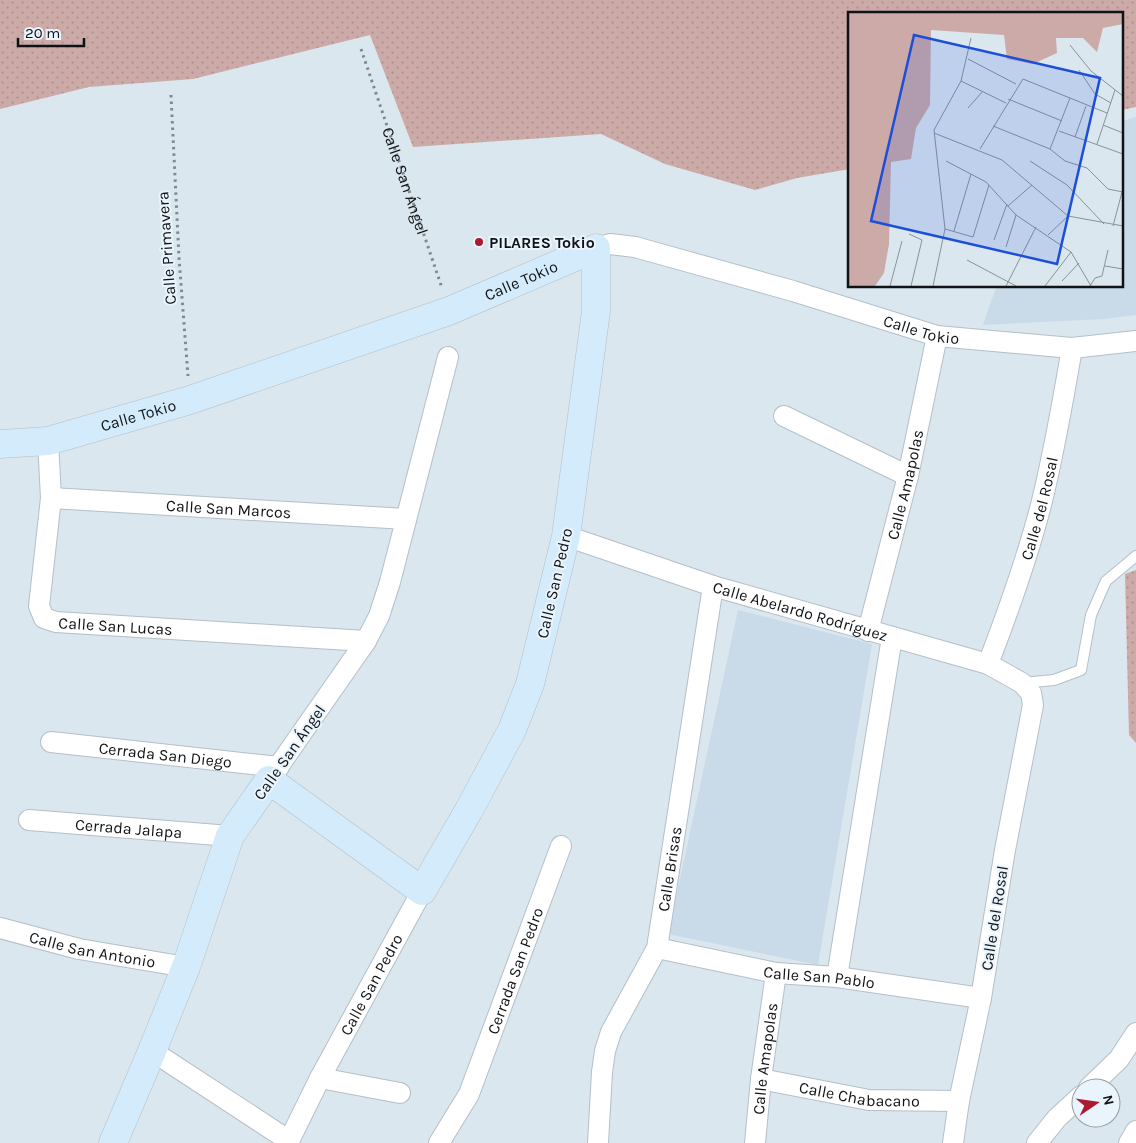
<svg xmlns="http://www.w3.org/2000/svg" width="1136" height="1143" viewBox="0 0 1136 1143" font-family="Karla,sans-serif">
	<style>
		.built { fill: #c9dbe9 }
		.grass { fill: url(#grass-dots) }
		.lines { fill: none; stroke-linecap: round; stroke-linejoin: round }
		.lane-casing { stroke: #b4bfc8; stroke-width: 12 }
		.street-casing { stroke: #b4bfc8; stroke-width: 22 }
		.secondary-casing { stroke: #b4bfc8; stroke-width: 29 }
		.path { stroke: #81898f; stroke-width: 3; stroke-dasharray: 2.5 4; stroke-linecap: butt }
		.lane { stroke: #fff; stroke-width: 10 }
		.street { stroke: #fff; stroke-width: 20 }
		.secondary { stroke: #d3ebfa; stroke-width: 28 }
		.poi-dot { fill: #ad192e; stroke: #e9f4fd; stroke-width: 2 }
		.labels { text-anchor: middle; stroke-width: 4; stroke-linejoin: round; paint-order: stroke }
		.street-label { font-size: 16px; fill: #0f1316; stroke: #e9f4fd }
		.poi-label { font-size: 16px; font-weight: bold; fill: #0f1316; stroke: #e9f4fd; text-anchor: start }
		.inset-road { fill: none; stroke: #899298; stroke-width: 1 }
		.view { fill: #1d4ed8; fill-opacity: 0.15; stroke: #1d4ed8; stroke-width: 2.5 }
		.inset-edge { fill: none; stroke: #0f1316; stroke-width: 2.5 }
	</style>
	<defs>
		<pattern id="grass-dots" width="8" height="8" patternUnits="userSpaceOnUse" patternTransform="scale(1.25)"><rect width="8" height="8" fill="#ccaaa8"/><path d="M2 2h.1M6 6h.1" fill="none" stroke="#ae9190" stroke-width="1.8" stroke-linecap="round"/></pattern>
	</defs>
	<rect width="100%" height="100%" fill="#dbe7ef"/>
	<g class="built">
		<polygon points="1136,117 1136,315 1104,319 983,325 990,304 997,286 1122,286 1122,121"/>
		<polygon points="738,610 872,644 818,965 668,934"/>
	</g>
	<g class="grass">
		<polygon points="0,0 1136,0 1136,107 1122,110 1122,14 850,14 850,169 797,178 755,190 665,164 601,134 413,147 370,35 193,79 89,87 0,109"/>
		<polygon points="1136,570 1136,743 1129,735 1125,574"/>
	</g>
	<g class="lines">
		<g class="lane-casing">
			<polyline id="lane" points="1022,683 1054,680 1081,670 1091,615 1106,581 1136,556"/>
		</g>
		<g class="street-casing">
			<g id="street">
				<path id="s2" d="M596,248L610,244L635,247L793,291L937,336L1072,348L1136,341"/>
				<polyline points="784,416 908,476"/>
				<path id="s3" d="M48,441L51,498L39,606L44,618L56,622L366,641"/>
				<path id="s4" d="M51,498L406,519"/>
				<path id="s5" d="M566,536L713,586L988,664L1022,683L1031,693L1033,705L1005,850L981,998L959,1101L953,1143"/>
				<path id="s6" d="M868,631L908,476L937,336"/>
				<path id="s7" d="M988,664C1008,612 1027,559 1041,505C1054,453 1063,401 1072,348"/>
				<path id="s8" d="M51,742L279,767"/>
				<polyline points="269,780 366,641 379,616 390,582 448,357"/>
				<path id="s9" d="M29,820L230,836"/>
				<path id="s10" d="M0,928L79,949L186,967"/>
				<path id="s11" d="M657,948L776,973L837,977L981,998"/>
				<polyline points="837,977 892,637"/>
				<polyline points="152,1051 288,1140"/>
				<polyline points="320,1078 400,1093"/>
				<path id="s12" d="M761,1079L869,1100L959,1101"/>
				<polyline points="1089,1088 1119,1059 1136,1033"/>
				<path id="s13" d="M288,1143L320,1078L422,891"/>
				<path id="s14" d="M439,1143L469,1094L561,846"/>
				<path id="s15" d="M598,1143L602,1072L605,1051L611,1032L657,948L713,586"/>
				<path id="s16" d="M755,1143L761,1079L776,973"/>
				<polyline points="1037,1143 1057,1118 1081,1096"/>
				<polyline points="1129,1143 1136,1131"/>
			</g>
		</g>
		<g class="secondary-casing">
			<g id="secondary">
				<path id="s17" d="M0,444L48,441L190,400L449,311L596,248V311L566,536L530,684L512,730L469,810L422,891L269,780L230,836L186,967L152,1051L113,1143"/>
			</g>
		</g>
		<g class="path">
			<path id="s1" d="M361,49L442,288"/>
			<polyline points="171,95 179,258 188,376"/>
		</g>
		<use href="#lane" class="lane"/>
		<use href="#street" class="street"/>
		<use href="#secondary" class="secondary"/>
	</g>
	<circle class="poi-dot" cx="479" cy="242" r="5"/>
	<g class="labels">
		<g class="street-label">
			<text dy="6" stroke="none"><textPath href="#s1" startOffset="139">Calle San Ángel</textPath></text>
			<text transform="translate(166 248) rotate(-94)" y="6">Calle Primavera</text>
			<text dy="6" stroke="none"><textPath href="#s17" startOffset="548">Calle Tokio</textPath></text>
			<text dy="6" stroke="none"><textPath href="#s2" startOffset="338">Calle Tokio</textPath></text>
			<text dy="6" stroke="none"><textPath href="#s17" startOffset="142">Calle Tokio</textPath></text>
			<text dy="6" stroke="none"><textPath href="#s6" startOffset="151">Calle Amapolas</textPath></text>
			<text dy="6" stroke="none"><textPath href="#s4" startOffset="178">Calle San Marcos</textPath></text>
			<text dy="6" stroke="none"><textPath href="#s7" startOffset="164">Calle del Rosal</textPath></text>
			<text transform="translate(554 583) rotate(-77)" y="6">Calle San Pedro</text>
			<text dy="6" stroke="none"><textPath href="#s5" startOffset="246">Calle Abelardo Rodríguez</textPath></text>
			<text dy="6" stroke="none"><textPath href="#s3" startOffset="251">Calle San Lucas</textPath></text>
			<text transform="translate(289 752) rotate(-55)" y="6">Calle San Ángel</text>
			<text dy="6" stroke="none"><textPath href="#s8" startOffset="115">Cerrada San Diego</textPath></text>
			<text dy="6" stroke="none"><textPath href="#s9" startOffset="100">Cerrada Jalapa</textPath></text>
			<text dy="6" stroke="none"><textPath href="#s15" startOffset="288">Calle Brisas</textPath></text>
			<text transform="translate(994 918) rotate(-81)" y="6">Calle del Rosal</text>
			<text dy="6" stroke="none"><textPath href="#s10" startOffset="95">Calle San Antonio</textPath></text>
			<text dy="6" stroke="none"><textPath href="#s14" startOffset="189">Cerrada San Pedro</textPath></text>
			<text dy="6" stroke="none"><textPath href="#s11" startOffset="165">Calle San Pablo</textPath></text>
			<text dy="6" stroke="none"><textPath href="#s13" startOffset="179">Calle San Pedro</textPath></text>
			<text dy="6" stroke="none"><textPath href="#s16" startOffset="85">Calle Amapolas</textPath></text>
			<text dy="6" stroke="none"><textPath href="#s12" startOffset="100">Calle Chabacano</textPath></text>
		</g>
		<g class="poi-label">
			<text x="489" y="248">PILARES Tokio</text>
		</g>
	</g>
	<g transform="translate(848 12)">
		<rect width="275" height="275" fill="#dbe7ef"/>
		<path d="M0,1H275V12L255,16L249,40L235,26H208L209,41L185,52L159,47L156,23L83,18L82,93L68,116L63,147L43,150L41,232L36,261L27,274H0Z" fill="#ccaaa8"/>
		<path class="inset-road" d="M222,33L243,59L275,84M120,47L168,72M231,58L247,82L263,91M113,69L158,91M160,87L214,109M120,96L135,79M255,113L275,121M145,114L202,137L217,149L239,156L260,177L275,180M211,119L275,142M86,121L154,148L220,204L275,214M227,125L238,94M249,132L267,78M132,137L175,67L259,101M202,137L222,86M98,149L138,170L168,203L223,240L243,274M182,149L219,173L256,212M160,194L184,173M265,214L274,180M97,217L125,225L141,173M106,219L123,162M61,222L74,228L63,274M200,223L220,204M146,228L159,192M158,235L168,203M119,248L168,274M257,254L275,257M214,269L231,251M42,274L54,229M85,274L97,217L86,118L113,69L123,26M158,274L188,215M197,274L223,240M242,274L247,266L254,264L260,238"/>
		<path class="view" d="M66,23L252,66L209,252L23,209Z"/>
		<rect width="275" height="275" class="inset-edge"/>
	</g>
	<g transform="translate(1096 1103) rotate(77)"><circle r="24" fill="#e9f4fd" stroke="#929aa1"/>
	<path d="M0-4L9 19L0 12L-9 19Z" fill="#ad192e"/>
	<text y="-8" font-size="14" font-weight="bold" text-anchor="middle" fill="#0f1316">N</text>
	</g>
	<path d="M18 38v8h66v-8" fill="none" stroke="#0f1316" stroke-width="2.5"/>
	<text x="25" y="38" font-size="15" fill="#0f1316" stroke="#e9f4fd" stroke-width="4" paint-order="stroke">20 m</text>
</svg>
